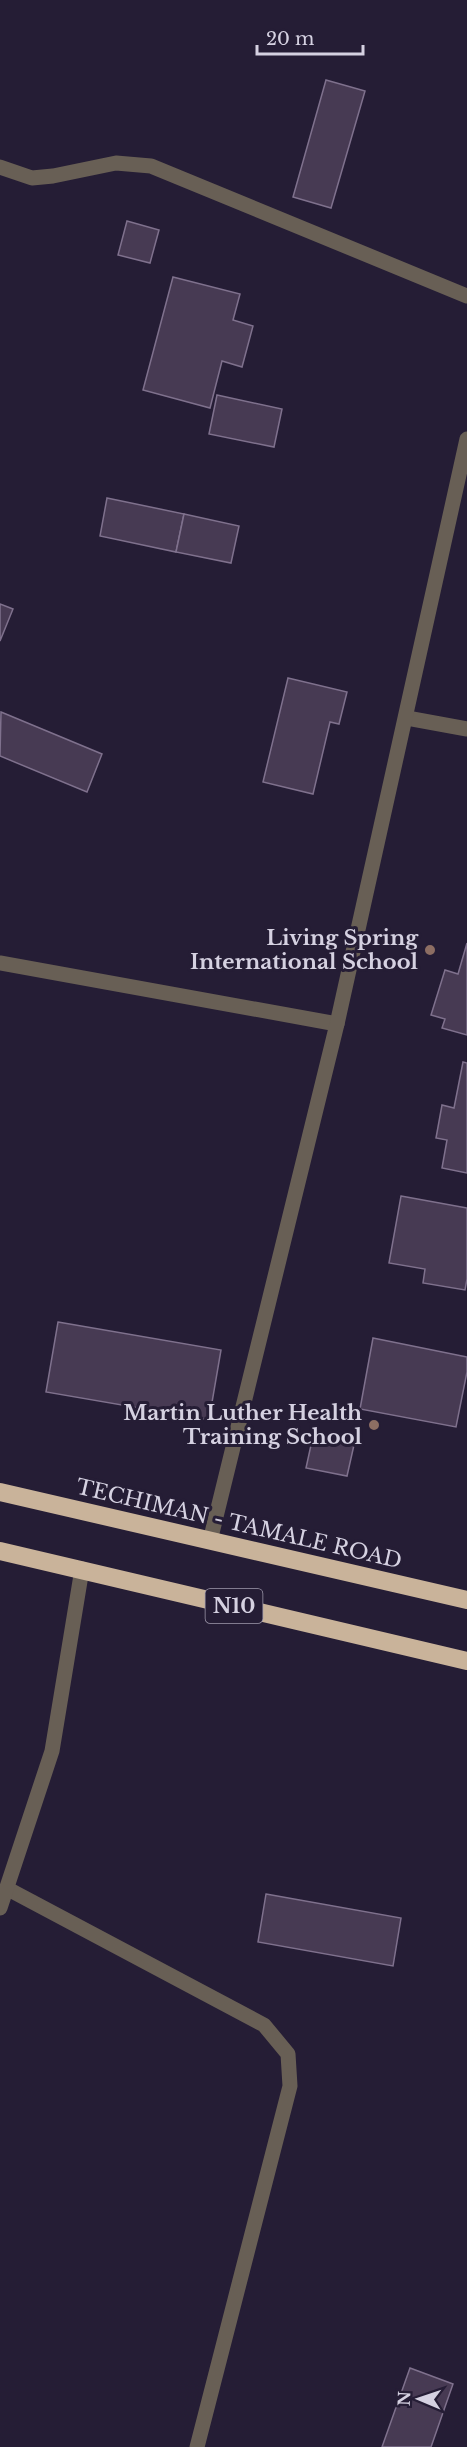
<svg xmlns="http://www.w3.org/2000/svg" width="467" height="2447" viewBox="0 0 467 2447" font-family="'Libre Baskerville',serif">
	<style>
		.building { fill: #473a53; stroke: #7f718d; stroke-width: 1.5 }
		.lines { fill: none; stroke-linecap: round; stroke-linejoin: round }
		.street { stroke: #685f55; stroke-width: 15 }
		.highway { stroke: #c9b39a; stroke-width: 18 }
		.education-dot { fill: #8d6e63; stroke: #251d35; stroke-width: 2 }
		.labels { text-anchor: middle; stroke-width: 6; stroke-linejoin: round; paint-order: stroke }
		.shield { fill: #251d35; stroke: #a09bad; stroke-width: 1.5 }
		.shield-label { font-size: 20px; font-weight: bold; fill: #d5d1e1 }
		.poi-label { font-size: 21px; font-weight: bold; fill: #d5d1e1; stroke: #251d35; text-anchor: end }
		.street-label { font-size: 21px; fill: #d5d1e1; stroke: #251d35 }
	</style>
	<rect width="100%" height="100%" fill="#251d35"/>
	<g class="building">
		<polygon points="326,80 365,91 331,208 293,197"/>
		<polygon points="127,221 159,230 150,263 118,255"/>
		<polygon points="173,277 240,294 233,320 253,326 242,367 222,361 210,408 143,390"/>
		<polygon points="217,395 282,409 274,447 209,434"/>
		<polygon points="107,498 184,514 176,552 100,536"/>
		<polygon points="184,514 239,526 231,563 176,552"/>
		<polygon points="0,604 13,609 0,641"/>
		<polygon points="288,678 347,692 339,724 330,722 313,794 263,782"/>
		<polygon points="1,712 102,754 87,792 0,756"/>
		<polygon points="467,943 467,1035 442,1028 445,1019 431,1015 445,970 458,974"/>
		<polygon points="463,1062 467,1063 467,1173 442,1168 447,1140 436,1138 442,1105 454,1108"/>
		<polygon points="401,1196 467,1208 467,1279 465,1290 423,1283 425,1269 389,1263"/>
		<polygon points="58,1322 221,1350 209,1420 46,1392"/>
		<polygon points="373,1338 467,1357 467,1372 456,1427 360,1409"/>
		<polygon points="313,1436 354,1445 347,1476 306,1468"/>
		<polygon points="266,1894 401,1918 393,1966 258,1942"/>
		<polygon points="410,2368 453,2384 431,2447 382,2447"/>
	</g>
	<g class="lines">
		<g class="street">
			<polyline points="0,167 32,178 53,176 116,163 151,166 467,296"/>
			<polyline points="407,718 467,729"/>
			<polyline points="0,963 337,1024"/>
			<polyline points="210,1541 337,1024 467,439"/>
			<polyline points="8,1889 264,2025 288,2054 290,2086 197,2447"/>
			<polyline points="0,1908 52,1751 82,1569"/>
		</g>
		<g class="highway">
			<polyline points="0,1492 467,1600"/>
			<polyline points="0,1551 467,1661"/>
		</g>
	</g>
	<g class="education-dot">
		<circle cx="430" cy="950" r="6"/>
		<circle cx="374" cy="1425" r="6"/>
	</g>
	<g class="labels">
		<rect class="shield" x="205.5" y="1589" width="57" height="34" rx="4.5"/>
		<g class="shield-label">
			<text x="234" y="1613">N10</text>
		</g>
		<g class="poi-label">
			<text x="418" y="945">Living Spring<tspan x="418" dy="24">International School</tspan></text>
			<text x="362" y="1420">Martin Luther Health<tspan x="362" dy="24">Training School</tspan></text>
		</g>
		<g class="street-label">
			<text transform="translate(239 1524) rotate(13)" y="7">TECHIMAN - TAMALE ROAD</text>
		</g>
	</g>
	<g transform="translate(419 2399) rotate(272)" stroke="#251d35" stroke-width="4.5" paint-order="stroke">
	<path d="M0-4.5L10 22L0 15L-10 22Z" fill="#d5d1e1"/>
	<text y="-9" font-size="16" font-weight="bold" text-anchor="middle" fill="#d5d1e1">N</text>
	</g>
	<path d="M257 45v9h106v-9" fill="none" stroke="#d5d1e1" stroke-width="3"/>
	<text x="266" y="45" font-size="18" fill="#d5d1e1" stroke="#251d35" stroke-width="4.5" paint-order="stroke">20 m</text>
</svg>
